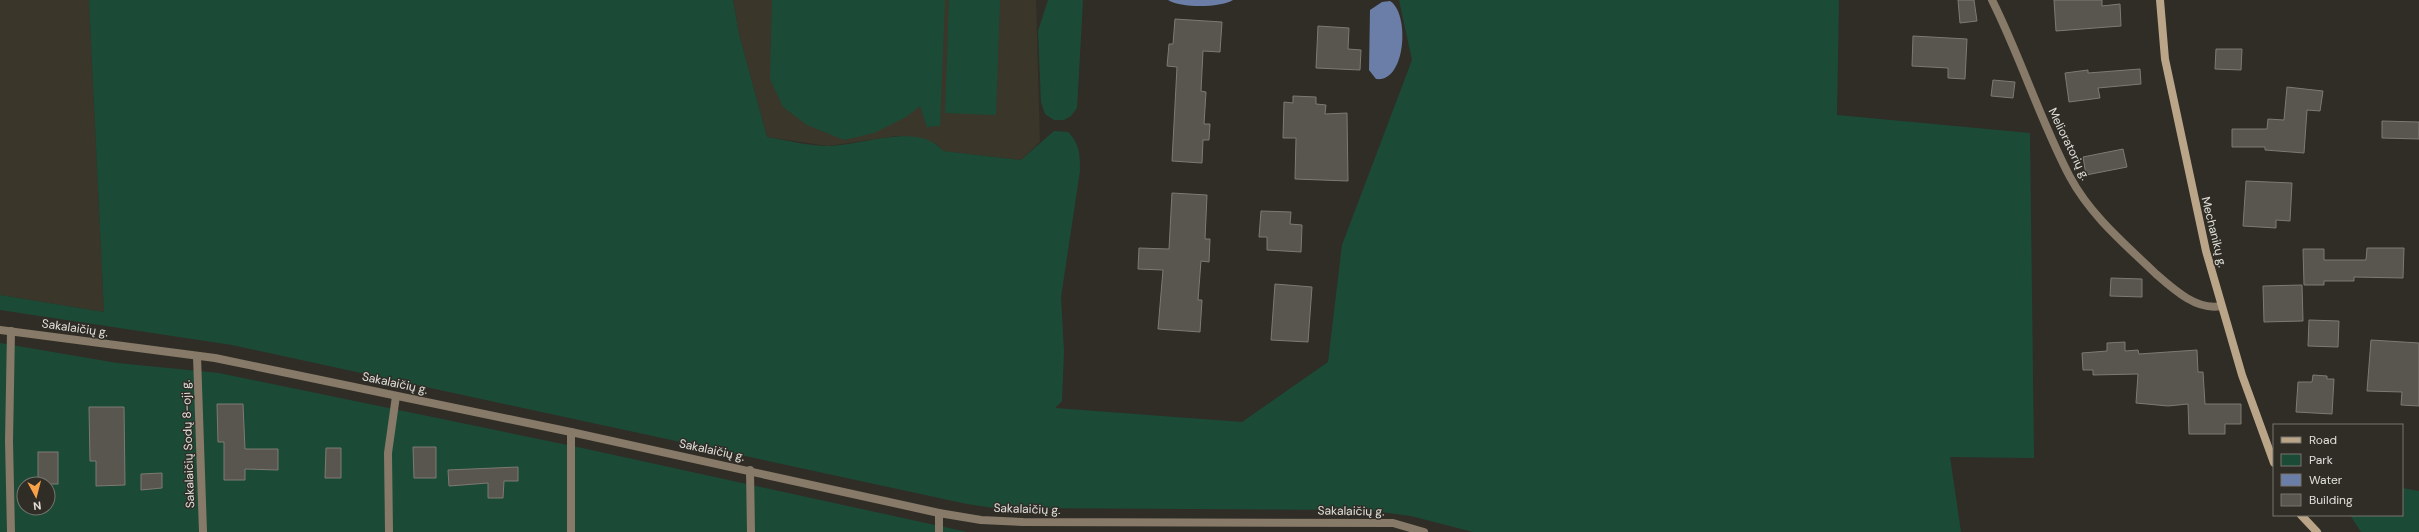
<svg xmlns="http://www.w3.org/2000/svg" width="2419" height="532" viewBox="0 0 2419 532" font-family="'DM Sans',sans-serif">
	<style>
		.built { fill: #3a3629 }
		.green { fill: #1b4b37; fill-rule: evenodd }
		.water { fill: #6a7ea7 }
		.building { fill: #58564e; stroke: #7d7a72 }
		.lines { fill: none; stroke-linecap: round; stroke-linejoin: round }
		.street { stroke: #877a68; stroke-width: 8 }
		.secondary { stroke: #baa588; stroke-width: 8 }
		.labels { text-anchor: middle; stroke-width: 3; stroke-linejoin: round; paint-order: stroke }
		.street-label { font-size: 12px; fill: #e1e0db; stroke: #302d26 }
	</style>
	<rect width="100%" height="100%" fill="#302d26"/>
	<g class="built">
		<polygon points="0,0 89,0 104,312 0,295"/>
		<polygon points="733,0 1036,0 1040,142 1021,160 942,151 938,145 920,138 896,136 828,146 767,137 739,34"/>
	</g>
	<g class="green">
		<path d="M89,0H733L739,34L767,137C787,140 808,146 828,146C860,146 920,121 943,151L1021,160L1054,131L1068,132C1080,144 1080,155 1080,171L1061,297L1064,351L1062,401L1055,408L1242,422L1328,362L1342,245L1412,60L1399,0H1839L1837,115L2030,133L2034,458L1950,457L1961,532H1473L1411,516L1366,510L994,508L967,504L232,345L0,310V295L104,312Z"/>
		<polygon points="772,0 945,0 940,126 927,127 920,106 906,117 874,133 844,140 807,125 783,107 770,79"/>
		<polygon points="949,0 1000,0 996,115 945,113"/>
		<polygon points="1048,0 1083,0 1077,108 1071,116 1064,120 1054,120 1045,114 1041,102 1038,31"/>
		<path d="M0,343L117,363L219,373L582,448L967,532H0ZM24,484H48V508H24Z"/>
		<polygon points="2402,488 2419,491 2419,532 2361,532 2350,515 2402,515"/>
	</g>
	<g class="water">
		<path d="M1168,0H1233C1219,8 1181,8 1168,0Z"/>
		<path d="M1390,1C1410,13 1406,83 1376,79L1369,70L1370,10L1382,2Z"/>
	</g>
	<g class="building">
		<polygon points="1958,0 1974,0 1977,21 1960,23"/>
		<polygon points="2054,0 2102,0 2102,6 2120,4 2121,26 2056,31"/>
		<polygon points="1175,19 1222,22 1220,52 1203,51 1201,91 1206,92 1204,124 1210,124 1209,140 1203,140 1202,163 1172,161 1177,67 1167,66 1169,44 1173,44"/>
		<polygon points="1318,26 1349,28 1348,49 1361,50 1360,70 1316,68"/>
		<polygon points="1913,36 1967,39 1965,79 1948,78 1948,68 1912,66"/>
		<polygon points="2216,49 2242,49 2241,70 2215,69"/>
		<polygon points="2140,69 2141,84 2098,88 2100,98 2069,102 2065,73 2088,70 2088,73"/>
		<polygon points="1993,80 2015,82 2013,98 1991,96"/>
		<polygon points="2287,87 2323,91 2320,111 2307,110 2304,153 2265,150 2265,147 2232,147 2232,129 2267,129 2268,119 2284,120"/>
		<polygon points="1293,96 1316,97 1316,104 1326,105 1325,114 1347,113 1348,181 1295,179 1296,138 1283,138 1284,102 1293,103"/>
		<polygon points="2382,121 2419,122 2419,139 2382,138"/>
		<polygon points="2123,149 2127,167 2086,175 2083,157"/>
		<polygon points="2246,181 2292,183 2290,221 2276,220 2276,228 2243,226"/>
		<polygon points="1172,193 1207,195 1205,239 1210,239 1209,262 1201,261 1198,300 1202,300 1200,332 1158,329 1163,270 1138,269 1139,248 1169,249"/>
		<polygon points="1261,211 1291,212 1290,224 1302,225 1301,252 1267,250 1267,237 1259,237"/>
		<polygon points="2367,248 2404,248 2403,278 2354,277 2354,281 2324,281 2324,285 2304,285 2303,249 2324,249 2324,260 2366,260"/>
		<polygon points="2111,278 2142,279 2142,297 2110,296"/>
		<polygon points="1275,284 1312,287 1308,342 1271,340"/>
		<polygon points="2302,285 2303,321 2264,322 2263,286"/>
		<polygon points="2309,320 2339,321 2338,347 2308,346"/>
		<polygon points="2371,340 2419,343 2419,406 2401,405 2402,392 2367,391"/>
		<polygon points="2125,342 2125,351 2138,350 2139,354 2197,350 2198,372 2203,372 2205,404 2241,404 2241,424 2225,424 2225,434 2189,434 2188,404 2168,406 2136,403 2138,374 2093,375 2093,370 2083,370 2082,353 2107,351 2107,343"/>
		<polygon points="2313,375 2327,376 2327,379 2334,379 2332,414 2296,412 2298,382 2312,382"/>
		<polygon points="217,404 243,404 245,449 278,449 278,470 245,469 245,480 224,480 224,442 218,442"/>
		<polygon points="89,407 124,407 125,485 96,486 96,461 90,461"/>
		<polygon points="413,447 436,447 436,478 414,478"/>
		<polygon points="326,448 341,448 341,478 325,478"/>
		<rect x="38" y="452" width="20" height="32"/>
		<polygon points="518,467 518,481 504,481 503,498 488,498 488,483 449,486 448,470"/>
		<polygon points="162,473 162,488 141,490 141,474"/>
	</g>
	<g class="lines">
		<g class="street">
			<path d="M1992,0C2021,58 2040,120 2070,177C2091,216 2125,244 2156,274C2173,289 2197,311 2221,306"/>
			<polyline points="0,330 215,358 571,432 939,513 981,520 1023,522 1393,523 1424,532"/>
			<polyline points="11,331 9,441 11,532"/>
			<polyline points="197,356 203,532"/>
			<polyline points="750,470 751,532"/>
			<polyline points="939,513 939,532"/>
			<polyline points="389,532 388,453 396,396"/>
			<polyline points="571,532 571,432"/>
		</g>
		<g class="secondary">
			<polyline points="2160,0 2165,59 2206,251 2242,375 2274,463"/>
			<polyline points="2301,515 2317,532"/>
		</g>
	</g>
	<g class="labels">
		<g class="street-label">
			<text transform="translate(2069 144) rotate(64)" y="4">Melioratorių g.</text>
			<text transform="translate(2214 232) rotate(76)" y="4">Mechanikų g.</text>
			<text transform="translate(75 328) rotate(8)" y="4">Sakalaičių g.</text>
			<text transform="translate(395 383) rotate(12)" y="4">Sakalaičių g.</text>
			<text transform="translate(188 444) rotate(-92)" y="4">Sakalaičių Sodų 8-oji g.</text>
			<text transform="translate(712 450) rotate(12)" y="4">Sakalaičių g.</text>
			<text transform="translate(1027 509) rotate(2)" y="4">Sakalaičių g.</text>
			<text transform="translate(1351 511) rotate(1)" y="4">Sakalaičių g.</text>
		</g>
	</g>
	<rect x="2273" y="424" width="130" height="92" fill="#302d26" stroke="#77756e"/>
	<rect x="2281" y="437" width="20" height="6" fill="#baa588" stroke="#77756e"/>
	<text x="2309" y="444" font-size="12" fill="#e1e0db">Road</text>
	<rect x="2281" y="454" width="20" height="12" fill="#1b4b37" stroke="#77756e"/>
	<text x="2309" y="464" font-size="12" fill="#e1e0db">Park</text>
	<rect x="2281" y="474" width="20" height="12" fill="#6a7ea7" stroke="#77756e"/>
	<text x="2309" y="484" font-size="12" fill="#e1e0db">Water</text>
	<rect x="2281" y="494" width="20" height="12" fill="#58564e" stroke="#77756e"/>
	<text x="2309" y="504" font-size="12" fill="#e1e0db">Building</text>
	<g transform="translate(36 496) rotate(173)"><circle r="19" fill="#302d26" stroke="#77756e"/>
	<path d="M0-3L7 15L0 10L-7 15Z" fill="#f7a149"/>
	<text y="-6" font-size="11" font-weight="bold" text-anchor="middle" fill="#e1e0db">N</text>
	</g>
</svg>
